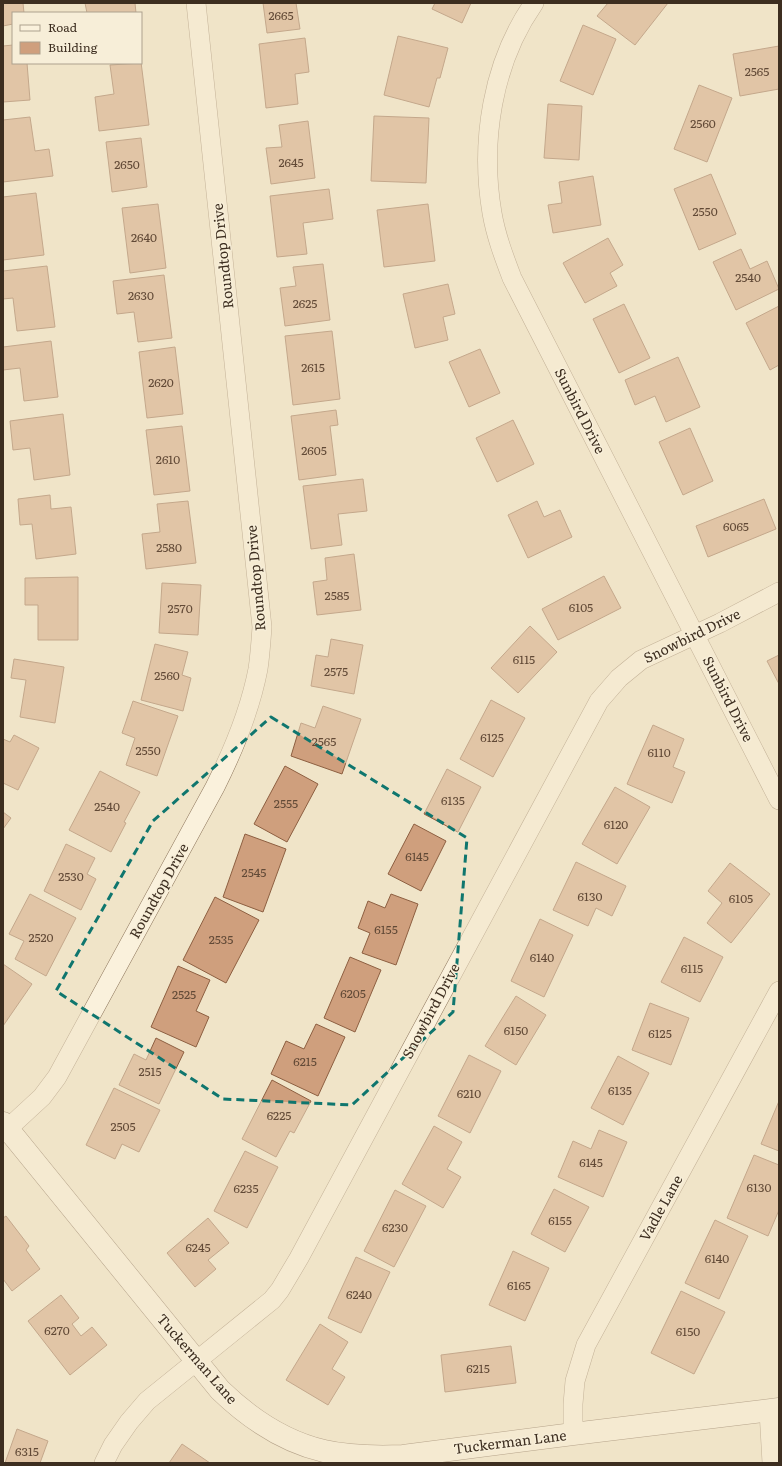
<svg xmlns="http://www.w3.org/2000/svg" width="782" height="1466" viewBox="0 0 782 1466" font-family="Literata,serif">
	<style>
		.building { fill: #cf9f7d; stroke: #8d5f41 }
		.lines { fill: none; stroke-linecap: round; stroke-linejoin: round }
		.street-casing { stroke: #8d765c; stroke-width: 20 }
		.secondary-casing { stroke: #6f573f; stroke-width: 23 }
		.street { stroke: #faf1dc; stroke-width: 19 }
		.secondary { stroke: #faf1dc; stroke-width: 22 }
		.marked { fill: none; stroke: #0f766e; stroke-width: 3; stroke-dasharray: 8 5; stroke-linejoin: round }
		.labels { text-anchor: middle; stroke-width: 3; stroke-linejoin: round; paint-order: stroke }
		.number-label { font-size: 12px; fill: #624a37 }
		.street-label { font-size: 14px; fill: #3d2e20; stroke: #f7eed8 }
	</style>
	<rect width="100%" height="100%" fill="#f0e4c8"/>
	<g class="building">
		<polygon points="3,3 23,3 24,13 13,13 13,24 3,26"/>
		<polygon points="85,3 135,3 136,13 87,13"/>
		<polygon points="263,3 296,3 300,29 267,33"/>
		<polygon points="435,3 471,3 462,23 432,9"/>
		<polygon points="608,3 668,3 635,45 597,16"/>
		<polygon points="583,25 616,39 593,95 560,81"/>
		<polygon points="398,36 448,48 440,78 437,78 429,107 384,95"/>
		<polygon points="305,38 309,72 295,74 298,104 266,108 259,44"/>
		<polygon points="13,45 13,63 27,63 30,100 3,102 3,46"/>
		<polygon points="779,46 779,89 740,96 733,54"/>
		<polygon points="141,62 149,125 99,131 95,97 114,94 110,65 141,63"/>
		<polygon points="699,85 732,98 707,162 674,149"/>
		<polygon points="548,104 582,106 579,160 544,158"/>
		<polygon points="374,116 429,118 426,183 371,181"/>
		<polygon points="30,117 35,151 49,149 53,176 3,182 3,120"/>
		<polygon points="308,121 315,178 271,184 266,148 282,147 279,125"/>
		<polygon points="141,138 147,187 112,192 106,142"/>
		<polygon points="711,174 736,234 699,250 674,189"/>
		<polygon points="593,176 601,225 553,233 548,205 562,203 559,182"/>
		<polygon points="329,189 333,219 303,223 307,254 277,257 270,196"/>
		<polygon points="36,193 44,255 3,260 3,197"/>
		<polygon points="158,204 166,268 130,273 122,208"/>
		<polygon points="428,204 435,261 384,267 377,210"/>
		<polygon points="608,238 623,265 610,273 617,286 585,303 563,263"/>
		<polygon points="741,249 750,269 767,261 779,289 736,310 713,262"/>
		<polygon points="323,264 330,320 285,326 280,288 296,286 293,267"/>
		<polygon points="47,266 55,327 17,331 13,298 3,299 3,271"/>
		<polygon points="164,275 172,338 138,342 134,312 117,314 113,281"/>
		<polygon points="448,284 455,314 443,317 448,340 415,348 403,294"/>
		<polygon points="624,304 650,358 619,373 593,319"/>
		<polygon points="779,306 779,365 770,370 746,323"/>
		<polygon points="332,331 340,399 293,405 285,336"/>
		<polygon points="51,341 58,397 24,401 20,368 3,370 3,347"/>
		<polygon points="175,347 183,414 147,418 139,352"/>
		<polygon points="480,349 500,393 469,407 449,362"/>
		<polygon points="678,357 700,407 666,422 655,396 635,405 625,380"/>
		<polygon points="336,410 338,425 330,426 336,475 299,480 291,416"/>
		<polygon points="63,414 70,475 34,480 30,448 13,450 10,421"/>
		<polygon points="513,420 534,464 497,482 476,438"/>
		<polygon points="182,426 190,491 154,495 146,430"/>
		<polygon points="690,428 713,481 683,495 659,442"/>
		<polygon points="363,479 367,511 338,514 342,545 311,549 303,486"/>
		<polygon points="50,495 51,509 71,507 76,554 36,559 32,524 20,525 18,499"/>
		<polygon points="764,499 776,529 708,557 696,526"/>
		<polygon points="188,501 196,563 146,569 142,534 160,532 157,504"/>
		<polygon points="537,501 544,517 560,510 572,537 528,558 508,515"/>
		<polygon points="354,554 361,610 317,615 313,582 327,580 325,558"/>
		<polygon points="604,576 621,608 558,640 542,609"/>
		<polygon points="78,577 78,640 38,640 38,605 25,605 25,578"/>
		<polygon points="162,583 201,585 198,635 159,633"/>
		<polygon points="530,626 557,652 518,693 491,668"/>
		<polygon points="331,639 363,645 354,694 311,686 316,655 328,657"/>
		<polygon points="155,644 188,652 182,675 191,678 183,711 141,700"/>
		<polygon points="779,655 779,684 767,661"/>
		<polygon points="14,659 64,667 55,723 20,717 26,680 11,678"/>
		<polygon points="491,700 525,718 493,777 460,759"/>
		<polygon points="133,701 178,716 157,776 126,765 135,738 122,733"/>
		<polygon points="323,706 361,719 342,774 291,756 301,723 315,728"/>
		<polygon points="653,725 684,739 673,767 685,772 672,803 627,784"/>
		<polygon points="14,735 39,748 18,790 3,783 3,739 10,742"/>
		<polygon points="285,766 318,784 287,842 254,824"/>
		<polygon points="447,769 481,787 458,832 424,814"/>
		<polygon points="100,771 140,792 124,822 126,823 111,852 69,830"/>
		<polygon points="615,787 650,807 617,864 582,844"/>
		<polygon points="3,812 11,818 3,829"/>
		<polygon points="414,824 446,841 421,891 388,874"/>
		<polygon points="245,834 286,849 263,912 223,897"/>
		<polygon points="66,844 95,858 87,874 96,879 81,910 44,891"/>
		<polygon points="576,862 626,886 612,916 596,908 588,926 553,910"/>
		<polygon points="730,863 770,894 731,943 707,923 722,903 708,891"/>
		<polygon points="30,894 76,918 46,976 15,959 24,941 9,934"/>
		<polygon points="391,894 418,904 396,965 362,953 370,933 358,928 368,901 385,908"/>
		<polygon points="215,897 259,920 226,983 183,960"/>
		<polygon points="540,919 573,935 544,997 511,981"/>
		<polygon points="684,937 723,957 700,1002 661,982"/>
		<polygon points="350,957 381,970 355,1032 324,1018"/>
		<polygon points="3,964 32,984 3,1026"/>
		<polygon points="178,966 210,980 196,1011 209,1017 196,1047 151,1027"/>
		<polygon points="516,996 546,1015 516,1065 485,1046"/>
		<polygon points="650,1003 689,1018 671,1065 632,1050"/>
		<polygon points="316,1024 345,1037 318,1096 271,1074 286,1041 304,1049"/>
		<polygon points="156,1038 184,1052 159,1104 119,1085 134,1054 146,1060"/>
		<polygon points="469,1055 501,1071 470,1133 438,1116"/>
		<polygon points="618,1056 649,1073 623,1125 591,1108"/>
		<polygon points="272,1080 311,1101 294,1133 290,1131 276,1157 242,1139"/>
		<polygon points="114,1088 160,1110 139,1152 122,1144 115,1159 86,1145"/>
		<polygon points="779,1101 779,1151 761,1144"/>
		<polygon points="434,1126 462,1142 447,1169 461,1177 443,1208 402,1184"/>
		<polygon points="599,1130 627,1142 603,1197 558,1177 573,1141 591,1149"/>
		<polygon points="245,1151 278,1167 247,1228 214,1211"/>
		<polygon points="754,1155 779,1165 779,1210 768,1236 727,1218"/>
		<polygon points="554,1189 589,1207 565,1252 531,1234"/>
		<polygon points="395,1190 426,1206 394,1267 364,1251"/>
		<polygon points="6,1216 29,1246 26,1250 40,1269 12,1291 3,1279 3,1218"/>
		<polygon points="208,1218 229,1243 208,1260 216,1269 195,1287 167,1253"/>
		<polygon points="715,1220 748,1236 719,1299 685,1283"/>
		<polygon points="513,1251 549,1268 525,1321 489,1305"/>
		<polygon points="356,1257 390,1272 361,1333 328,1318"/>
		<polygon points="681,1291 725,1312 694,1374 651,1353"/>
		<polygon points="61,1295 79,1318 72,1324 81,1336 92,1327 107,1345 70,1375 28,1321"/>
		<polygon points="320,1324 348,1342 332,1369 345,1377 328,1405 286,1380"/>
		<polygon points="511,1346 516,1383 445,1392 441,1355"/>
		<polygon points="17,1429 48,1441 40,1463 5,1463"/>
		<polygon points="182,1444 210,1463 169,1463"/>
	</g>
	<g class="lines">
		<g class="street-casing">
			<g id="street">
				<path d="M534,3C492,63 480,142 492,213C496,236 504,257 512,278L779,800"/>
				<path d="M3,1133L42,1097L57,1077L215,787C234,749 250,711 258,669C260,656 261,641 262,627L196,3"/>
				<polyline points="769,1411 772,1463"/>
				<polyline points="573,1434 573,1404 575,1381 586,1345 779,991"/>
				<polyline points="104,1463 113,1445 129,1422 147,1401 272,1300 280,1290 299,1258 599,701 619,678 641,660 720,623 779,592"/>
			</g>
		</g>
		<g class="secondary-casing">
			<path id="secondary" d="M3,1123L220,1390C249,1418 285,1442 324,1451C350,1457 377,1457 403,1456L573,1434L779,1409"/>
		</g>
		<use href="#street" class="street"/>
		<use href="#secondary" class="secondary"/>
	</g>
	<path d="M0 0H782V1466H0ZM271,717L467,838L453,1012L352,1105L223,1099L56,991L153,821Z" fill="#f0e4c8" fill-opacity=".55" fill-rule="evenodd"/>
	<path class="marked" d="M271,717L467,838L453,1012L352,1105L223,1099L56,991L153,821Z"/>
	<g class="labels">
		<g class="number-label">
			<text x="281" y="20">2665</text>
			<text x="757" y="76">2565</text>
			<text x="703" y="128">2560</text>
			<text x="291" y="167">2645</text>
			<text x="127" y="169">2650</text>
			<text x="705" y="216">2550</text>
			<text x="144" y="242">2640</text>
			<text x="748" y="282">2540</text>
			<text x="141" y="300">2630</text>
			<text x="305" y="308">2625</text>
			<text x="313" y="372">2615</text>
			<text x="161" y="387">2620</text>
			<text x="314" y="455">2605</text>
			<text x="168" y="464">2610</text>
			<text x="736" y="531">6065</text>
			<text x="169" y="552">2580</text>
			<text x="337" y="600">2585</text>
			<text x="581" y="612">6105</text>
			<text x="180" y="613">2570</text>
			<text x="524" y="664">6115</text>
			<text x="336" y="676">2575</text>
			<text x="167" y="680">2560</text>
			<text x="492" y="742">6125</text>
			<text x="324" y="746">2565</text>
			<text x="148" y="755">2550</text>
			<text x="659" y="757">6110</text>
			<text x="453" y="805">6135</text>
			<text x="286" y="808">2555</text>
			<text x="107" y="811">2540</text>
			<text x="616" y="829">6120</text>
			<text x="417" y="861">6145</text>
			<text x="254" y="877">2545</text>
			<text x="71" y="881">2530</text>
			<text x="590" y="901">6130</text>
			<text x="741" y="903">6105</text>
			<text x="386" y="934">6155</text>
			<text x="41" y="942">2520</text>
			<text x="221" y="944">2535</text>
			<text x="542" y="962">6140</text>
			<text x="692" y="973">6115</text>
			<text x="353" y="998">6205</text>
			<text x="184" y="999">2525</text>
			<text x="516" y="1035">6150</text>
			<text x="660" y="1038">6125</text>
			<text x="305" y="1066">6215</text>
			<text x="150" y="1076">2515</text>
			<text x="620" y="1095">6135</text>
			<text x="469" y="1098">6210</text>
			<text x="279" y="1120">6225</text>
			<text x="123" y="1131">2505</text>
			<text x="591" y="1167">6145</text>
			<text x="759" y="1192">6130</text>
			<text x="246" y="1193">6235</text>
			<text x="560" y="1225">6155</text>
			<text x="395" y="1232">6230</text>
			<text x="198" y="1252">6245</text>
			<text x="717" y="1263">6140</text>
			<text x="519" y="1290">6165</text>
			<text x="359" y="1299">6240</text>
			<text x="57" y="1335">6270</text>
			<text x="688" y="1336">6150</text>
			<text x="478" y="1373">6215</text>
			<text x="27" y="1456">6315</text>
		</g>
		<g class="street-label">
			<text transform="translate(223 256) rotate(-96)" y="5">Roundtop Drive</text>
			<text transform="translate(580 411) rotate(63)" y="5">Sunbird Drive</text>
			<text transform="translate(256 578) rotate(-95)" y="5">Roundtop Drive</text>
			<text transform="translate(692 636) rotate(-26)" y="5">Snowbird Drive</text>
			<text transform="translate(728 699) rotate(63)" y="5">Sunbird Drive</text>
			<text transform="translate(159 891) rotate(-61)" y="5">Roundtop Drive</text>
			<text transform="translate(431 1011) rotate(-62)" y="5">Snowbird Drive</text>
			<text transform="translate(661 1208) rotate(-61)" y="5">Vadle Lane</text>
			<text transform="translate(197 1359) rotate(49)" y="5">Tuckerman Lane</text>
			<text transform="translate(510 1442) rotate(-7)" y="5">Tuckerman Lane</text>
		</g>
	</g>
	<rect width="782" height="1466" fill="none" stroke="#3d2e20" stroke-width="8"/>
	<rect x="12" y="12" width="130" height="52" fill="#f7eed8" stroke="#ada18e"/>
	<rect x="20" y="25" width="20" height="6" fill="#faf1dc" stroke="#ada18e"/>
	<text x="48" y="32" font-size="12" fill="#3d2e20">Road</text>
	<rect x="20" y="42" width="20" height="12" fill="#cf9f7d" stroke="#ada18e"/>
	<text x="48" y="52" font-size="12" fill="#3d2e20">Building</text>
</svg>
